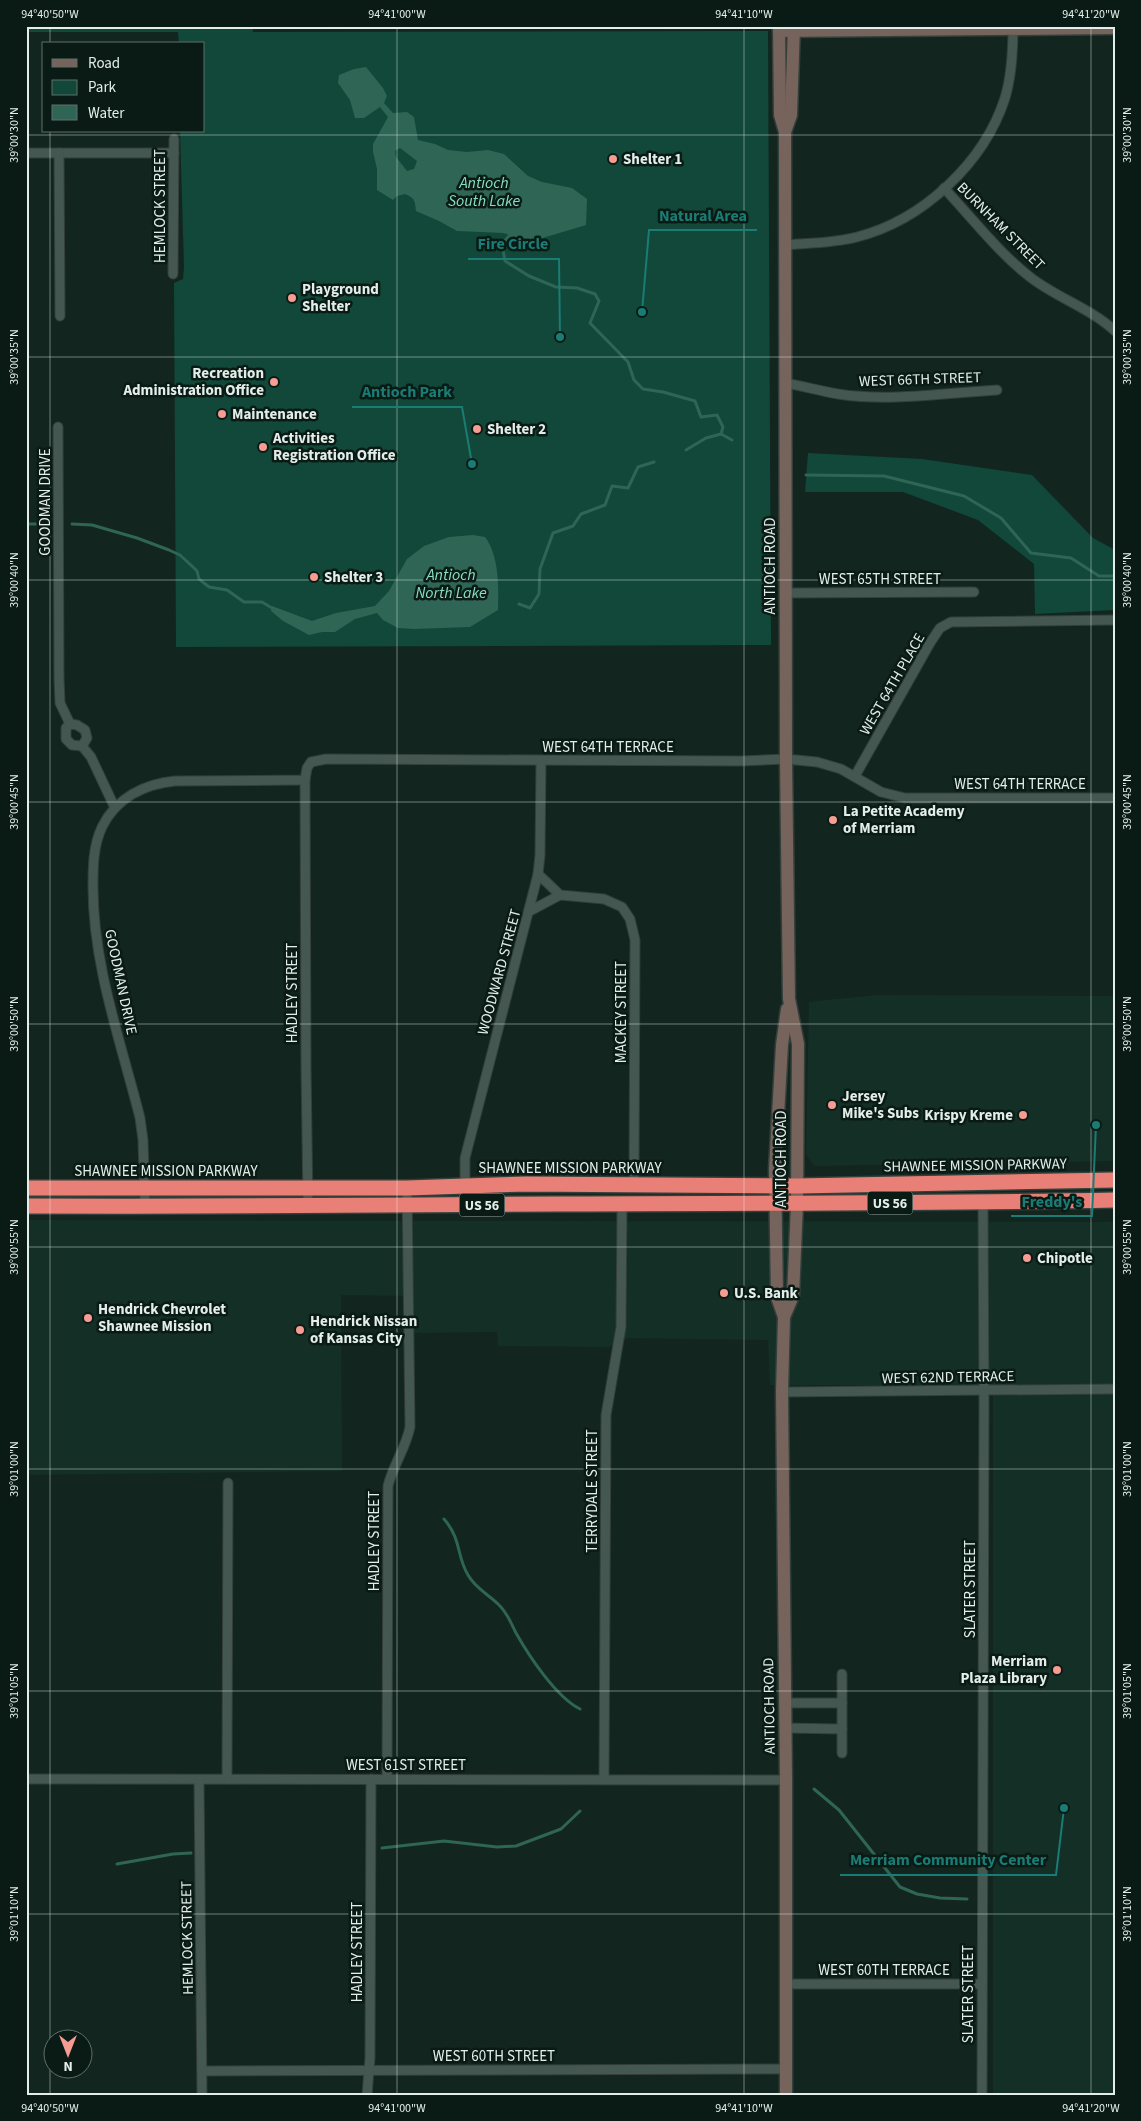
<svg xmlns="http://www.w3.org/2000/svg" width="1141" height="2121" viewBox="0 0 1141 2121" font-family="'Source Sans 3',sans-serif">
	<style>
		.built { fill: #142f26 }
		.green { fill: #114839 }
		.water { fill: #2f6554; fill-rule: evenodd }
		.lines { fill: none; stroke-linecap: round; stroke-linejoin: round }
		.stream { stroke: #2f6554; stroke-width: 3 }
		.street-casing { stroke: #333f3a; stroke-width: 11 }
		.secondary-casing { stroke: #333f3a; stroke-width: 15 }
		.highway-casing { stroke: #333f3a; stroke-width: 18 }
		.street { stroke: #445750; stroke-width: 9 }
		.secondary { stroke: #76635c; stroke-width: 12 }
		.highway { stroke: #e98077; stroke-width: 15 }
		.ticks { fill: none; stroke: #e3eeea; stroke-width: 1; stroke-opacity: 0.45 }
		.poi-dot { fill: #f59c93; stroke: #0a1b15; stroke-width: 2 }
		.labels { text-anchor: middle; stroke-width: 5; stroke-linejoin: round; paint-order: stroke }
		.shield { fill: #0a1b15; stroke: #a2afaa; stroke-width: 1 }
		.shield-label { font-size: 14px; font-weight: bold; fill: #e3eeea }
		.poi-label { font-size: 15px; font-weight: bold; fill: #e3eeea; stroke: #0a1b15; text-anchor: start }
		.street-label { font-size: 15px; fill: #e3eeea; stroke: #0a1b15 }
		.water-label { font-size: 16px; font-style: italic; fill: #87dec1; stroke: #0a1b15 }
		.leader { fill: none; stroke: #1a7c74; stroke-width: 2 }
		.callout-dot { fill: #1a7c74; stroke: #0a1b15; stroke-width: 2 }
		.callout-label { font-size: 16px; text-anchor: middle; font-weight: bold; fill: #1a7c74; stroke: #0a1b15; stroke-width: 5; stroke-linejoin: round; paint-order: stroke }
		.neatline { fill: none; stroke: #e3eeea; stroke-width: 2 }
		.ticks-label { font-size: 12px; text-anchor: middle; fill: #e3eeea }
	</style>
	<rect width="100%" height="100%" fill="#13251f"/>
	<g class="built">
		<polygon points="876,995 1115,996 1115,1161 814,1166 806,1154 809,1002"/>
		<polygon points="26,1220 1115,1222 1115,2095 993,2095 993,1386 770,1385 768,1340 627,1338 609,1347 498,1346 497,1332 413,1333 411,1296 341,1295 342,1471 26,1475"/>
	</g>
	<g class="green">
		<polygon points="26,26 252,26 253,32 768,31 771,645 176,647 174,283 183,279 184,267 180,131 204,131 204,44 179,44 178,32 26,32"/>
		<polygon points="808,453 922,459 1032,475 1093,538 1115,550 1115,610 1035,614 1034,564 978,520 903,492 805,492"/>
	</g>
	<g class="water">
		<path d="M366,67L383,88L387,96L384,103L393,113L407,112L414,117L418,140L435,144L448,150L467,152L488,150L504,154L528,176L542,182L572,188L587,199L586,225L516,246L510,235L503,233L457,231L439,221L416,211C415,201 415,198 405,194L397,196L393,200L377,190V169L373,152V144L388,117L380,107L364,118H355L350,100L338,83L339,75L354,69ZM400,148L417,161L414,169L407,171L396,157L395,151Z"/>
		<path d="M473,535L485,537C499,555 499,588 498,610L470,627L414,629L398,628L383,620L377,613L355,619L335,632H322L309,635L283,621L271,611L272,606L312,621L336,613L375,606L389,591L407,559L424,546L449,537Z"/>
	</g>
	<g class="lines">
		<g class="stream">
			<polyline points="510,235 502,244 505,261 529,276 556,287 577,288 595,294 599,301 590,323 628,362 634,380 643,389 663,392 695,401 701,417 717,415 723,427 721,434"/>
			<polyline points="686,450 706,438 721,434 732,440"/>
			<polyline points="806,475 884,476 964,496 1001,518 1031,553 1071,558 1099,576 1115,576"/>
			<polyline points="26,524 42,524"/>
			<polyline points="72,524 92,525 137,538 169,550 180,555 193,567 197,571 199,579 209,587 227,590 244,602 262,602 272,608"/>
			<polyline points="519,604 530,608 539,594 540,569 553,533 573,526 581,514 605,505 612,486 628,488 638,467 654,462"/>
			<path d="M444,1519C462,1540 456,1555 468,1575C475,1588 488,1594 498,1604C507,1612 511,1623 516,1633C529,1656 556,1697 580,1709"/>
			<polyline points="814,1789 839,1810 900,1887 917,1894 940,1898 967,1899"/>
			<polyline points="382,1848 444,1841 497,1847 516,1846 561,1829 580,1811"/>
			<polyline points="117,1864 173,1854 191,1853"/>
		</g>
		<g class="street-casing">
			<g id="street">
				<polyline points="26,153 174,153"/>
				<polyline points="59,153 60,316"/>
				<path d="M944,188C972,218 998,252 1030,277C1057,298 1090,308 1115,331"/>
				<path d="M785,245C810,243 834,243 857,237C923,220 984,163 1005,98C1012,75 1013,50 1013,26"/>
				<polyline points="173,274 174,139"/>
				<path d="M785,383C803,386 820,391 838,394C889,402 945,393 997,390"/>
				<polyline points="58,427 59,678 60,703 70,724"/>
				<polyline points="787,593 974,592"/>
				<polyline points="70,724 66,728 66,739 72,745 82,746"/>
				<polyline points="70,724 77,725 85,730 87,738 82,746"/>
				<polyline points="82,746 91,757 115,808"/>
				<polyline points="855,776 930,643 940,628 951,622 1115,620"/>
				<polyline points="305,780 306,1066 308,1207"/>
				<polyline points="538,874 560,895 604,899 622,907 630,919 635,940 634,1185"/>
				<polyline points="530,911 560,895"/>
				<polyline points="465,1187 465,1158 538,874 540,855 541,761"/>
				<path d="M145,1206L143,1140L140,1118C121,1042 93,966 93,887C93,867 93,846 102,827C116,798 144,784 175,781L305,780L307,768L311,762L326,759L742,761L786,759L817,762L841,769L881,792L905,798H1115"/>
				<polyline points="782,1392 1115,1389"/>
				<polyline points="842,1674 842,1753"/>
				<polyline points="785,1703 842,1703"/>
				<polyline points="785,1728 842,1729"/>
				<polyline points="26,1779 786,1780"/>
				<polyline points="227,1779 228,1483"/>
				<path d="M387,1779L388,1486C393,1465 406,1448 410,1427L407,1188"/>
				<polyline points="604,1779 606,1415 621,1327 622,1204"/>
				<polyline points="199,1780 202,2095"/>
				<polyline points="786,1984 982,1984"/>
				<polyline points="202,2071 785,2069"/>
				<polyline points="367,2095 370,2058 371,1779"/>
				<polyline points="982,2095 984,1406 983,1203"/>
			</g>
		</g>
		<g class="secondary-casing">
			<g id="secondary">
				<polyline points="779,26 780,115 785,132 786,759 789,999 798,1044 797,1204 793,1296 784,1317"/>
				<polyline points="779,31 1115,28"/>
				<polyline points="785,132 791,115 794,26"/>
				<polyline points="786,2095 786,1780 782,1392 784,1317 777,1297 775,1169 782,1045 787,1009"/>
			</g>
		</g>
		<g class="highway-casing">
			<g id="highway">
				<polyline points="26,1188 407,1188 526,1184 797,1186 1115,1180"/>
				<path d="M26,1206C203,1207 380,1205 557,1204C743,1203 929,1204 1115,1200"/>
			</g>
		</g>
		<use href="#street" class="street"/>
		<use href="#secondary" class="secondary"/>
		<use href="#highway" class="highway"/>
	</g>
	<path class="ticks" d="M50,26V44M397,26V2095M744,26V2095M1091,26V2095M50,131V2095M26,135H1115M26,357H1115M26,580H1115M26,802H1115M26,1024H1115M26,1247H1115M26,1469H1115M26,1691H1115M26,1914H1115"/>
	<g class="poi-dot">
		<circle cx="613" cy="159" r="5"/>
		<circle cx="292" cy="298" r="5"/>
		<circle cx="274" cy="382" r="5"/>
		<circle cx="222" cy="414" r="5"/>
		<circle cx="477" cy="429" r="5"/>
		<circle cx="263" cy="447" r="5"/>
		<circle cx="314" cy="577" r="5"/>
		<circle cx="833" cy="820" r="5"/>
		<circle cx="832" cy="1105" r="5"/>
		<circle cx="1023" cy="1115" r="5"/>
		<circle cx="1027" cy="1258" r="5"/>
		<circle cx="724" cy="1293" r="5"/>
		<circle cx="88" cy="1318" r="5"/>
		<circle cx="300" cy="1330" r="5"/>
		<circle cx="1057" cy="1670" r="5"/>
	</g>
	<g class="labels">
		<g class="shield">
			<rect x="867.5" y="1191.5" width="45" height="23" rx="4"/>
			<rect x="459.5" y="1193.5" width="45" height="23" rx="4"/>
		</g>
		<g class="shield-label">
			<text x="890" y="1208">US 56</text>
			<text x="482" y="1210">US 56</text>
		</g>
		<g class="poi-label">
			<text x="623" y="164">Shelter 1</text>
			<text x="302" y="294">Playground<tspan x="302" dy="17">Shelter</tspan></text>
			<text x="264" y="378" text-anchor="end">Recreation<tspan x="264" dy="17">Administration Office</tspan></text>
			<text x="232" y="419">Maintenance</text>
			<text x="487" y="434">Shelter 2</text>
			<text x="273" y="443">Activities<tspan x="273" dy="17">Registration Office</tspan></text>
			<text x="324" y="582">Shelter 3</text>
			<text x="843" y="816">La Petite Academy<tspan x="843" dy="17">of Merriam</tspan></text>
			<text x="842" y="1101">Jersey<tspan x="842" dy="17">Mike's Subs</tspan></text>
			<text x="1013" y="1120" text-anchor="end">Krispy Kreme</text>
			<text x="1037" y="1263">Chipotle</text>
			<text x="734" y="1298">U.S. Bank</text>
			<text x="98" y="1314">Hendrick Chevrolet<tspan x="98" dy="17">Shawnee Mission</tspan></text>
			<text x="310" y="1326">Hendrick Nissan<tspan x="310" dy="17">of Kansas City</tspan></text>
			<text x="1047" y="1666" text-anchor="end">Merriam<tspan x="1047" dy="17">Plaza Library</tspan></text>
		</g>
		<g class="street-label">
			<text transform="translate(160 206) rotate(-90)" y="5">HEMLOCK STREET</text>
			<text transform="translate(1001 226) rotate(45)" y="5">BURNHAM STREET</text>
			<text transform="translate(920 379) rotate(-2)" y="5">WEST 66TH STREET</text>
			<text transform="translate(45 502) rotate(-90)" y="5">GOODMAN DRIVE</text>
			<text transform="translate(770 566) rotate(-90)" y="5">ANTIOCH ROAD</text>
			<text x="880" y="584">WEST 65TH STREET</text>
			<text transform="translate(892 684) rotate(-60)" y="5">WEST 64TH PLACE</text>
			<text x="608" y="752">WEST 64TH TERRACE</text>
			<text x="1020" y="789">WEST 64TH TERRACE</text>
			<text transform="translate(499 972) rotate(-75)" y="5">WOODWARD STREET</text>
			<text transform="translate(121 982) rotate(78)" y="5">GOODMAN DRIVE</text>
			<text transform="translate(292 993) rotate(-90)" y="5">HADLEY STREET</text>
			<text transform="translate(621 1012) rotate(-90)" y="5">MACKEY STREET</text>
			<text transform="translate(781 1159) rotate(-90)" y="5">ANTIOCH ROAD</text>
			<text transform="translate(975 1165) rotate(-1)" y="5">SHAWNEE MISSION PARKWAY</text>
			<text x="570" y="1173">SHAWNEE MISSION PARKWAY</text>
			<text x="166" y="1176">SHAWNEE MISSION PARKWAY</text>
			<text transform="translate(948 1377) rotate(-1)" y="5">WEST 62ND TERRACE</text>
			<text transform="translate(592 1491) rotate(-90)" y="5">TERRYDALE STREET</text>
			<text transform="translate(374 1541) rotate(-90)" y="5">HADLEY STREET</text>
			<text transform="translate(970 1589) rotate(-90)" y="5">SLATER STREET</text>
			<text transform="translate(769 1706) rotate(-91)" y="5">ANTIOCH ROAD</text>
			<text x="406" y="1770">WEST 61ST STREET</text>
			<text transform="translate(187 1938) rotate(-91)" y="5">HEMLOCK STREET</text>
			<text transform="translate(357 1952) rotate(-90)" y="5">HADLEY STREET</text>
			<text x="884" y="1975">WEST 60TH TERRACE</text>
			<text transform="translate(968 1994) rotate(-90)" y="5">SLATER STREET</text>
			<text x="494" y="2061">WEST 60TH STREET</text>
		</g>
		<g class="water-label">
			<text x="484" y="188">Antioch<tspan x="484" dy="18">South Lake</tspan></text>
			<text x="451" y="580">Antioch<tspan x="451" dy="18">North Lake</tspan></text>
		</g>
	</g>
	<path class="leader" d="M642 312L649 230H757M560 337L559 259H468M472 464L462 407H352M1096 1125L1092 1216H1011M1064 1808L1056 1875H840"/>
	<g class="callout-dot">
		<circle cx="642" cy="312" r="5"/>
		<circle cx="560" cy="337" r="5"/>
		<circle cx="472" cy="464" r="5"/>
		<circle cx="1096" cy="1125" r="5"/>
		<circle cx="1064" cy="1808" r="5"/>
	</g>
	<g class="callout-label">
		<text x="703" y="221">Natural Area</text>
		<text x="513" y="249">Fire Circle</text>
		<text x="407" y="397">Antioch Park</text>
		<text x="1052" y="1207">Freddy's</text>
		<text x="948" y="1865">Merriam Community Center</text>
	</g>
	<rect width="1141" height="2121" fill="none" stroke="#0a1b15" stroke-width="55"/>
	<rect x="42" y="42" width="162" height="90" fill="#0a1b15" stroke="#616f6a"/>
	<rect x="52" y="59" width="25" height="8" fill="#76635c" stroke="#616f6a"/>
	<text x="88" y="68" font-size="15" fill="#e3eeea">Road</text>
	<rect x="52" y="80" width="25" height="15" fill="#114839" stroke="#616f6a"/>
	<text x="88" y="92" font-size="15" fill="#e3eeea">Park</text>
	<rect x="52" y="105" width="25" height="15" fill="#2f6554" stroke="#616f6a"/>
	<text x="88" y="118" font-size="15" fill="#e3eeea">Water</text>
	<g transform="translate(68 2054) rotate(180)"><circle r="24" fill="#0a1b15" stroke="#616f6a"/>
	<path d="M0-4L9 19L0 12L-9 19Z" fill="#f59c93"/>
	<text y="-8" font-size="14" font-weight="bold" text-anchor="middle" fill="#e3eeea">N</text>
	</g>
	<rect x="28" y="28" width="1086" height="2066" class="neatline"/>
	<g class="ticks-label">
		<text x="50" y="18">94°40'50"W</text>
		<text x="397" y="18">94°41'00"W</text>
		<text x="744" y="18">94°41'10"W</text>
		<text x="1091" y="18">94°41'20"W</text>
		<text transform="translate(1127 135) rotate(-90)" y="4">39°00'30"N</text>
		<text transform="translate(14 135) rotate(-90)" y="4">39°00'30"N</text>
		<text transform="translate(1127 357) rotate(-90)" y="4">39°00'35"N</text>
		<text transform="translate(14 357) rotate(-90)" y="4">39°00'35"N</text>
		<text transform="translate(1127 580) rotate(-90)" y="4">39°00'40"N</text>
		<text transform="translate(14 580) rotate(-90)" y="4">39°00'40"N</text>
		<text transform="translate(14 802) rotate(-90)" y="4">39°00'45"N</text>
		<text transform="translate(1127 802) rotate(-90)" y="4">39°00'45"N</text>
		<text transform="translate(1127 1024) rotate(-90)" y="4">39°00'50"N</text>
		<text transform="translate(14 1024) rotate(-90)" y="4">39°00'50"N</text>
		<text transform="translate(1127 1247) rotate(-90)" y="4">39°00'55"N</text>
		<text transform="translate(14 1247) rotate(-90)" y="4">39°00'55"N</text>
		<text transform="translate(14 1469) rotate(-90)" y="4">39°01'00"N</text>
		<text transform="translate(1127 1469) rotate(-90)" y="4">39°01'00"N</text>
		<text transform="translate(1127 1691) rotate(-90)" y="4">39°01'05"N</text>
		<text transform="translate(14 1691) rotate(-90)" y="4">39°01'05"N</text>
		<text transform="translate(1127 1914) rotate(-90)" y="4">39°01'10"N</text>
		<text transform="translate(14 1914) rotate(-90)" y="4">39°01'10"N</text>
		<text x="50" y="2112">94°40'50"W</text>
		<text x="397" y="2112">94°41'00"W</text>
		<text x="744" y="2112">94°41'10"W</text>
		<text x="1091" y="2112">94°41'20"W</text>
	</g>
</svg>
